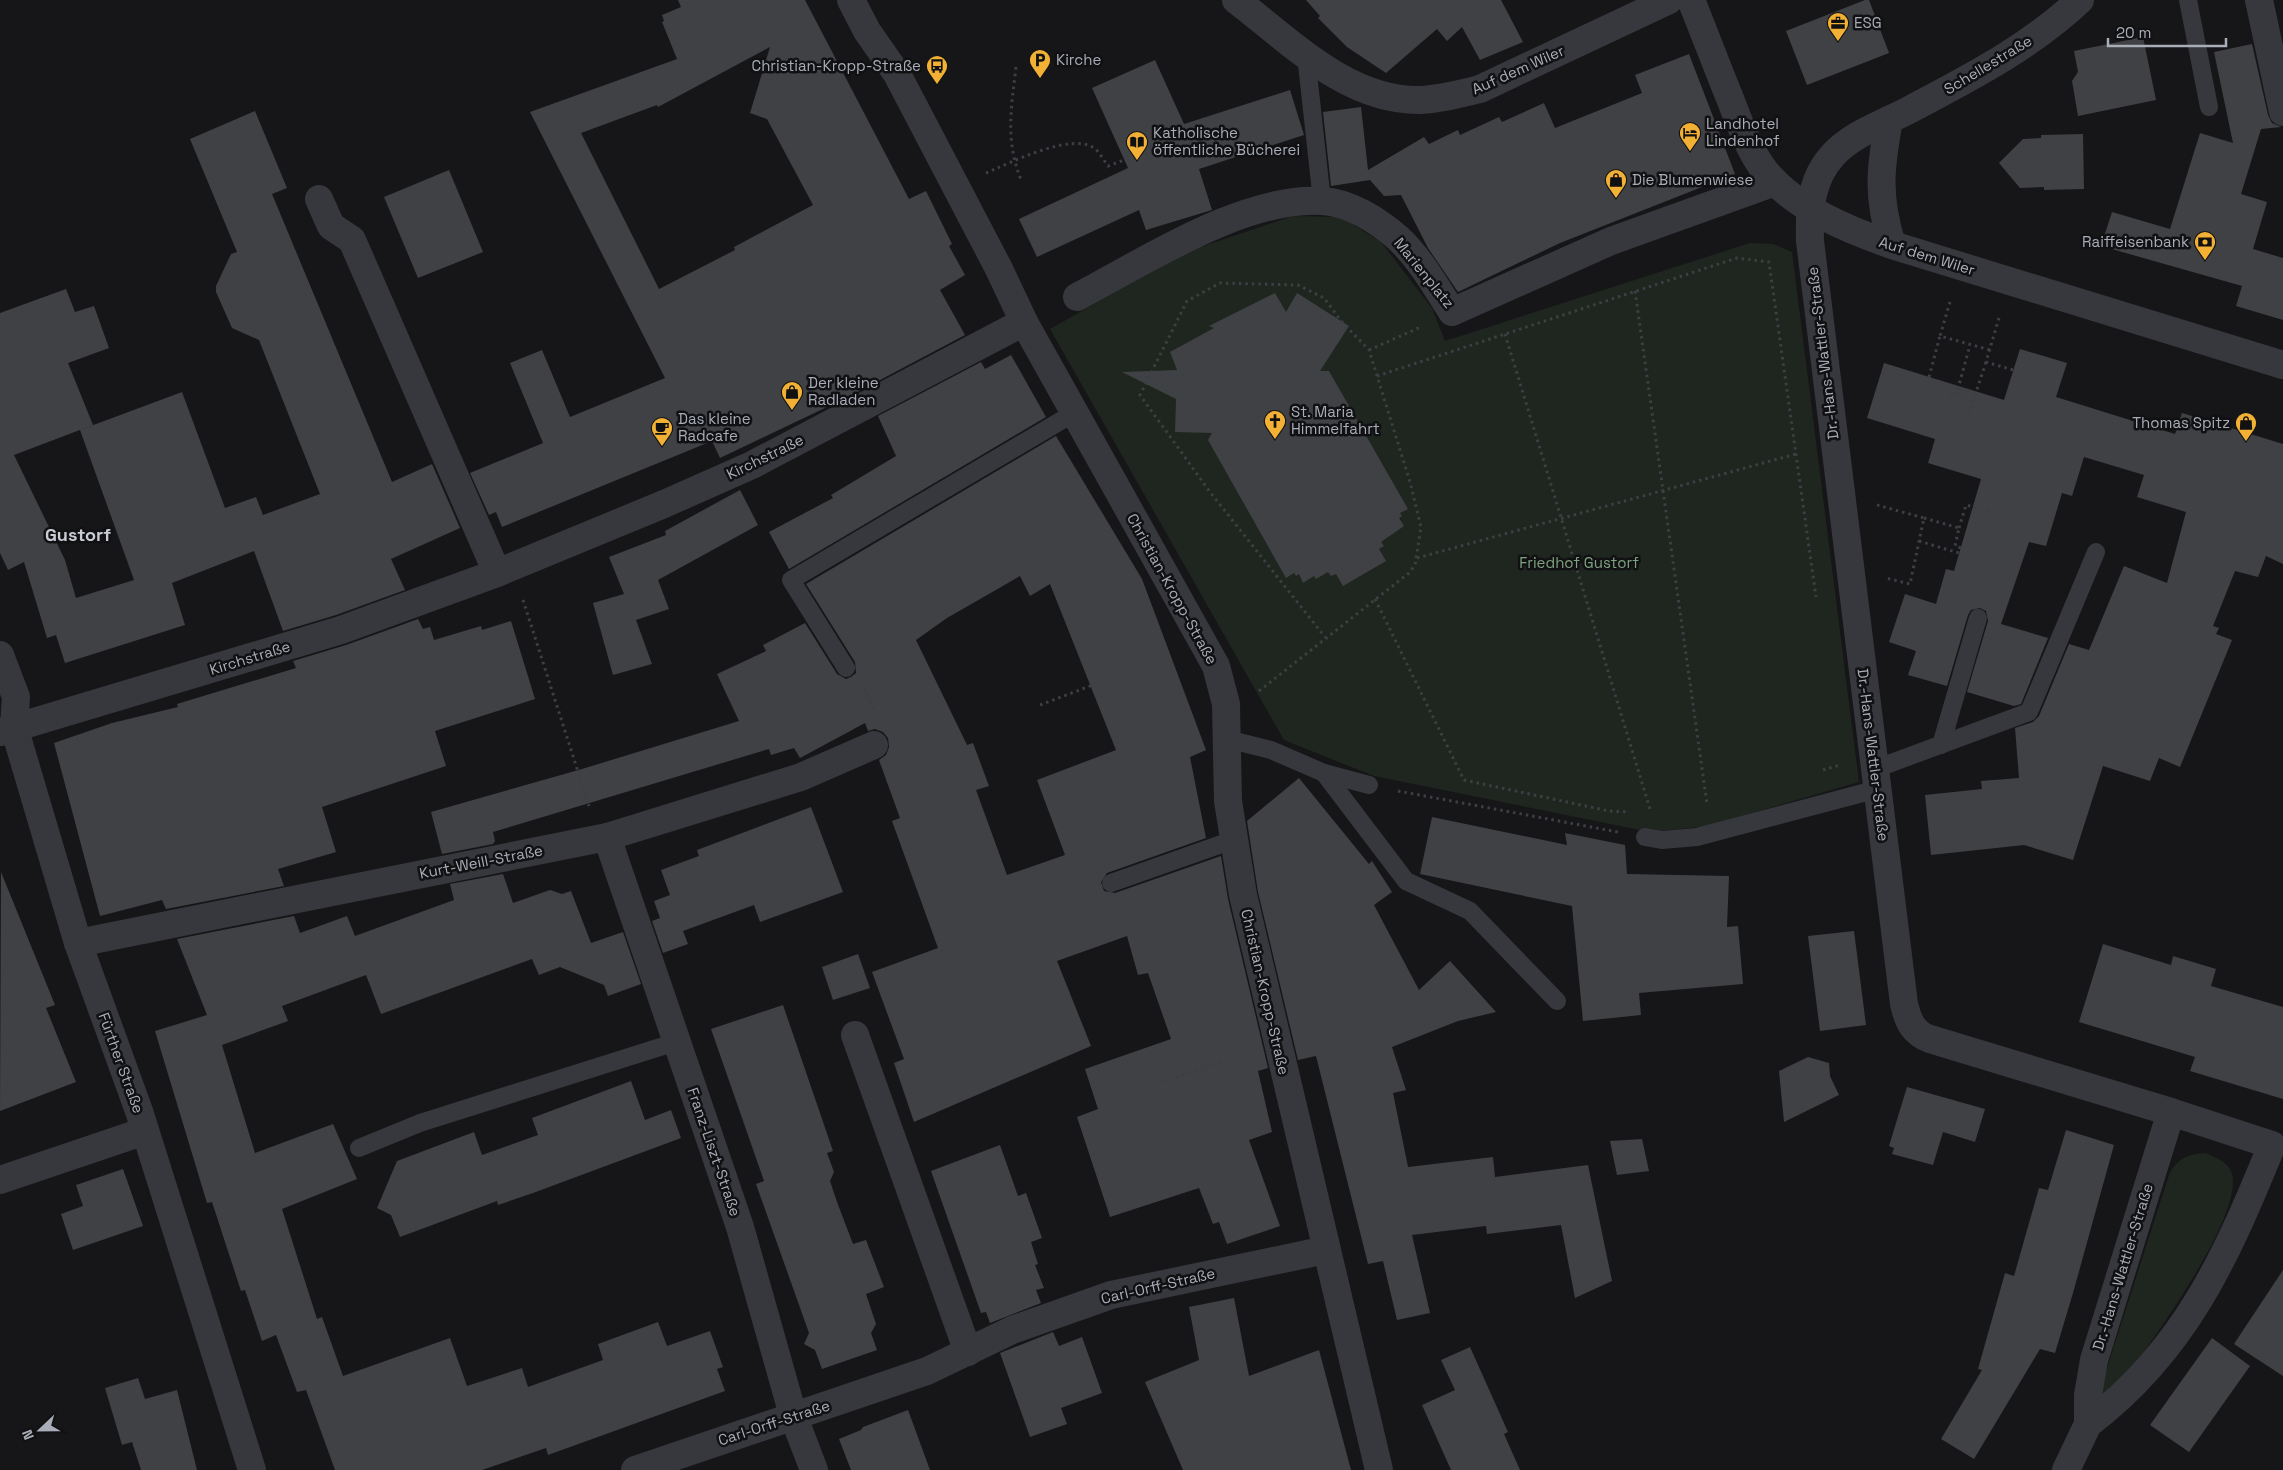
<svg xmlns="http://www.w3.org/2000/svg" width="2283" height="1470" viewBox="0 0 2283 1470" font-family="'Space Grotesk',sans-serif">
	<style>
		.green { fill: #1e261f }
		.building { fill: #404145; fill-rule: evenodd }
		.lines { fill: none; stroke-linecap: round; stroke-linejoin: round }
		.path { stroke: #3d3f44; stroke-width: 3; stroke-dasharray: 2.5 4; stroke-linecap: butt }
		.lane { stroke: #37383d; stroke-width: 18 }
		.street { stroke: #37383d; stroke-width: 28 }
		.labels { text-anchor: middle; stroke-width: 5; stroke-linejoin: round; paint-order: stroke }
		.poi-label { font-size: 15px; fill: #a8adb8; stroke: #111113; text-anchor: start }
		.street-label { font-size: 15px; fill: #a8adb8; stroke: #111113 }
		.park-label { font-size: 15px; fill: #7fa381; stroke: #111113 }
		.quarter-label { font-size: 18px; font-weight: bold; fill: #c9ccd4; stroke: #111113 }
	</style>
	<rect width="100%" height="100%" fill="#161618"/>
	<g class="green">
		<polygon points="1293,216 1341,217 1381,242 1432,308 1445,341 1750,243 1773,244 1792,252 1859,782 1708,826 1650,832 1374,776 1284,740 1050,329 1186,252"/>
		<path d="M2206,1153C2216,1158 2229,1162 2232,1174C2244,1220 2136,1363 2107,1403L2097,1399L2170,1172C2180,1157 2189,1154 2206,1153Z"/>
	</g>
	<g class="building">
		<path d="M678,0H805L909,199L926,191L952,244L949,246L965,275L940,290L965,335L848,397L720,458L712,441L502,527L496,512L489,515L470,473L543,443L510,363L542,350L570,417L665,378L530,112L677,59L662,22L664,21L662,15L681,7ZM770,47L750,113L767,119L813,205L734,247L735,250L659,289L581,133L657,105L658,107Z"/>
		<polygon points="1306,0 1501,0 1523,42 1480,60 1462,27 1447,41 1437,29 1386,73 1347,47 1318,18 1320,16"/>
		<polygon points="1865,0 1869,0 1889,53 1807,85 1786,31"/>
		<polygon points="2143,37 2156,100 2078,116 2072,81 2078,72 2074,51"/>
		<polygon points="2252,44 2268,115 2272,123 2281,127 2261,129 2241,194 2267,202 2253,249 2283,258 2283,320 2236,306 2242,286 2101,246 2112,212 2170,229 2200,133 2233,143 2214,52"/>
		<polygon points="1689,54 1735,174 1560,243 1458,292 1428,248 1401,195 1384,196 1370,180 1331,186 1323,112 1361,107 1368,170 1424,137 1429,144 1458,130 1460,135 1499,117 1502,122 1544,103 1555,128 1642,93 1635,75"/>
		<polygon points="1155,60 1184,124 1290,90 1304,135 1199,169 1212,210 1146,230 1139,210 1037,257 1019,219 1128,168 1092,88"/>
		<polygon points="255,111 287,188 272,194 392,482 432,464 460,528 391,559 405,590 336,615 283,631 254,551 172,583 185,625 65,663 56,635 47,638 24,562 8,570 0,553 0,313 66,289 75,312 94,306 109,348 68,363 93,425 14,455 65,560 76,598 134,580 80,430 182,392 225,508 256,497 263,515 320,494 259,340 232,328 216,292 216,286 231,254 237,252 190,139"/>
		<polygon points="2083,134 2084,189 2044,190 2044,187 2020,188 1999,163 2023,139 2041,138 2041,135"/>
		<polygon points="449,170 483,252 418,278 384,197"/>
		<polygon points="1275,293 1286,312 1297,293 1349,326 1320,371 1329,371 1408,509 1400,513 1402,516 1399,518 1404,526 1381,542 1384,546 1379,549 1386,561 1343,586 1336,574 1331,576 1328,572 1316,579 1314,576 1303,583 1299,574 1296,576 1294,573 1286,578 1208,440 1212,433 1175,432 1176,399 1122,372 1177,370 1170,352 1214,328 1209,326"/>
		<polygon points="2020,349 2067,363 2056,397 2175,434 2182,413 2283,444 2283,564 2266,556 2258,577 2235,571 2213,626 2219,628 2216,634 2232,640 2180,767 2159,758 2150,781 2103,766 2073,860 2024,845 1931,855 1925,795 1982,789 1981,781 2019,778 2015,728 2033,722 2039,716 2069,644 2089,650 2124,566 2167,583 2186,512 2137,497 2144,475 2084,457 2072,496 2062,493 2046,546 2029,542 2001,624 2048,638 2021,704 2014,706 1967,692 1988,621 1986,611 1980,608 1971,610 1968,615 1947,686 1908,675 1916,651 1889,642 1905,594 1936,604 1946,569 1954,571 1981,479 1928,463 1935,439 1867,418 1884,363 2004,400"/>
		<polygon points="1011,355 1046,417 789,569 769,532 833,498 831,495 896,456 878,416 981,362 985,369"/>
		<path d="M1056,436L1142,579L1206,750L1190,757L1206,838L1107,873L1101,882L1104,891L1115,893L1221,856L1228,899L1268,1068L1258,1071L1272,1132L1249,1140L1280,1226L1227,1244L1219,1222L1213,1224L1199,1188L1110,1217L1077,1117L1098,1109L1085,1069L1171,1039L1148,973L1138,975L1127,936L1057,961L1091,1046L914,1122L894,1063L904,1059L872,972L938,948L892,821L900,818L879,760L886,755L889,747L888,738L883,732L875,729L868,731L865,723L800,758L794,748L771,755L769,749L493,832L495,841L493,844L442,854L431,812L582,769L739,721L717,674L766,651L763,645L805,623L837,674L846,679L851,677L856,673L855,662L806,584ZM1020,576L1030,596L1050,584L1116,750L1037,780L1065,855L1007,875L976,790L989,786L973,743L967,745L916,640L947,618Z"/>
		<polygon points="740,490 758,525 658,580 669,609 636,620 652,664 613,675 593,603 624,594 609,557 666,535 665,531"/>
		<polygon points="418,619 423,629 430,627 434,640 481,626 482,630 511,621 535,699 435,731 446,766 322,807 336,852 278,869 284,886 166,909 162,900 100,916 54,743 112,723 178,707 177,704 296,668 293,661 346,645"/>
		<polygon points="1299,778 1369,864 1372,861 1392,892 1374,905 1419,990 1450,961 1496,1012 1458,1021 1392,1047 1406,1090 1393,1093 1408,1167 1493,1157 1495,1177 1588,1165 1612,1281 1575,1298 1561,1225 1487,1234 1486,1226 1412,1235 1430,1313 1397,1320 1383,1261 1368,1264 1316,1056 1298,1060 1258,892 1247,821"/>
		<polygon points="811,807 843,892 760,922 754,905 683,931 688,944 663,953 652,921 660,918 654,901 670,895 661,870 699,856 697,850"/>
		<polygon points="1432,817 1567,845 1565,833 1625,845 1627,874 1729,876 1727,927 1738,926 1743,984 1639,993 1641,1015 1583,1021 1572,906 1420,874"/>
		<polygon points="1,872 55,1005 46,1008 76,1082 0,1111"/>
		<polygon points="503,874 513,903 550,890 562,894 571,891 591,943 623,932 641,984 608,996 604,985 560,967 539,975 532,959 381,1014 366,975 282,1006 288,1021 222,1045 255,1153 333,1124 357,1179 282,1209 317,1319 322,1317 343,1376 450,1338 467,1386 522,1368 528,1387 603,1360 598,1344 658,1322 667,1346 710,1331 723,1367 717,1369 725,1391 548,1455 546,1448 482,1470 335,1470 306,1390 297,1392 276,1335 262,1341 245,1290 241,1291 212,1202 207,1203 155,1031 207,1015 177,939 294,916 300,933 347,916 355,936 454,900 450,884"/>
		<polygon points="1854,931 1866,1025 1820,1031 1808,936"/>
		<polygon points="2103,944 2171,965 2173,956 2216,969 2211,986 2283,1007 2283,1099 2190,1071 2195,1057 2079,1022"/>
		<polygon points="858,954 870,988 833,1000 822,967"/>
		<polygon points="783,1005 833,1151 827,1153 834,1172 830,1181 837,1202 853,1244 866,1240 884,1287 866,1294 876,1324 871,1333 877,1350 822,1369 815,1350 804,1344 809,1333 756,1184 764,1181 711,1029"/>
		<polygon points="1808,1057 1829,1063 1830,1076 1839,1095 1784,1122 1779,1071"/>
		<polygon points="631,1081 645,1120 671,1110 681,1138 533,1193 498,1205 497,1201 400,1237 391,1215 377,1208 397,1161 474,1132 482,1155 538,1135 532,1118"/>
		<polygon points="1907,1087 1985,1109 1975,1142 1943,1132 1933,1165 1892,1154 1894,1148 1889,1146"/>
		<polygon points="2066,1130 2114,1145 2073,1293 2055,1353 2040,1349 1974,1459 1941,1439 1982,1370 1978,1369 2005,1273 2014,1276 2039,1188 2048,1190"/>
		<polygon points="1642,1139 1649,1171 1617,1175 1610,1141"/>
		<polygon points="1000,1145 1018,1196 1026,1193 1042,1238 1031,1242 1038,1264 1035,1265 1044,1288 1036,1290 1041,1303 990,1323 986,1312 981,1313 931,1171"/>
		<polygon points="123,1169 143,1226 73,1250 61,1214 83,1206 76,1185"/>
		<polygon points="2283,1270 2283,1376 2234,1344"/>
		<polygon points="1234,1298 1249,1376 1319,1350 1351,1470 1183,1470 1145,1382 1199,1360 1189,1307"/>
		<polygon points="1053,1332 1059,1346 1082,1337 1102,1393 1061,1408 1067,1424 1030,1437 1000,1353"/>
		<polygon points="2212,1338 2250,1366 2189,1452 2150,1425"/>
		<polygon points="1470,1347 1508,1432 1504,1434 1520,1470 1451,1470 1422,1405 1455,1390 1441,1360"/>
		<polygon points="138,1378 145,1399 177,1390 197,1470 141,1470 132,1442 122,1445 105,1388"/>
		<polygon points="908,1410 930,1470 851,1470 839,1439 861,1430 863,1427"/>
	</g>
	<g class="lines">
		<g class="path">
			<path d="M1016,67C1011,109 1005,142 1022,182"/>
			<path d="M986,173C1010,163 1071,132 1094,148C1100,152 1104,161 1108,166L1124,160"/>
			<polyline points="1635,291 1707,804"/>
			<polyline points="1950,302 1940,336 1990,350"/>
			<polyline points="1999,318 1986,362 2013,370"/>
			<polyline points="1505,334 1650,809"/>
			<polyline points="1369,350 1421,327"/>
			<polyline points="1377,376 1737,258 1769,262 1816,597"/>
			<polyline points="1929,377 1940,336"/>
			<polyline points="1950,395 1956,396 1970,345"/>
			<polyline points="1969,414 1986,362"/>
			<polyline points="1877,505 1924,518 1910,584 1886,578"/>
			<polyline points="1924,518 1959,528 1955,546 1961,548"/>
			<polyline points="1959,528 1966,505 1994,512"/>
			<polyline points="1919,541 1959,553"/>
			<polyline points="1417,558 1796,454"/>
			<polyline points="1375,599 1464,780 1609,811 1628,812"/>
			<polyline points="523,600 589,806"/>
			<polyline points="864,689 875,710"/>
			<polyline points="1259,691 1409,573 1415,565 1421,527 1410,482 1369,350 1341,321 1324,298 1298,285 1220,283 1187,301 1140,395 1210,492 1325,637"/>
			<polyline points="1040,705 1098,683"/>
			<polyline points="1823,770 1840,765"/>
			<polyline points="1398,791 1618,832"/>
			<polyline points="1164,1082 1223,1061"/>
		</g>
		<g class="lane">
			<polyline points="2188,0 2209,107"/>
			<polyline points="1306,55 1322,201"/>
			<polyline points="846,668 791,580 1074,413"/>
			<polyline points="1227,739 1271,750 1324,773 1369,785"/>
			<polyline points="1941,745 1978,618"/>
			<polyline points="1875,769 2029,712 2096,552"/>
			<polyline points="1324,773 1406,881 1470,911 1557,1001"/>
			<polyline points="1645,837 1662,840 1697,837 1878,789"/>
			<polyline points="1111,883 1233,840"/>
			<polyline points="359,1148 420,1123 676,1042"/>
		</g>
		<g class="street">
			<polyline points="851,0 867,31 897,74 999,269 1024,322 1216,666 1226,704 1228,801 1243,895 1379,1470"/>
			<path d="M1236,0C1290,41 1347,101 1420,100C1441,99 1460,94 1480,89L1669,0"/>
			<path d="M1691,0C1704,32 1716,64 1729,96C1739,121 1748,149 1765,171C1795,208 1848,230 1892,245L2283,365"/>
			<path d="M2080,0C2030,47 1971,77 1911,109C1885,123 1853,133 1833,155C1811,179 1809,209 1810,241L1904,1004C1908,1021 1913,1033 1930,1039L2171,1112"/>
			<polyline points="2259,0 2283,112"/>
			<path d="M1889,120C1880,169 1877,196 1892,245"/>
			<polyline points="319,199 331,226 352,240 497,573"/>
			<path d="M1077,297C1144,262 1244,196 1322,201C1349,202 1379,221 1399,239C1421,260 1436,287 1452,312L1611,241L1775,182"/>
			<polyline points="0,655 16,697 14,727 78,943 139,1111 252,1470"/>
			<polyline points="0,732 341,630 497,573 664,504 752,465 1024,322"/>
			<polyline points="607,837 740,1227 793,1415 814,1470"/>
			<polyline points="78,943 607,837 801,777 874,745"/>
			<polyline points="855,1035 968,1352"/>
			<polyline points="0,1180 145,1131"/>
			<polyline points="635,1470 927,1371 1012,1330 1111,1295 1326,1250"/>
			<path d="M2066,1470L2088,1424V1395L2094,1360L2171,1112L2272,1145C2227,1255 2186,1350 2088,1424"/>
		</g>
	</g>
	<defs>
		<g id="office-pin" transform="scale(1.125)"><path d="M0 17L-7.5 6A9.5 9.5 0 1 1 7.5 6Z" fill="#f2b134" stroke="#111113"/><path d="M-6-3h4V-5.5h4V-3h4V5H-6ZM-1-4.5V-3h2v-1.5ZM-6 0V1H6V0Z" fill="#111"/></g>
		<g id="parking-pin" transform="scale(1.125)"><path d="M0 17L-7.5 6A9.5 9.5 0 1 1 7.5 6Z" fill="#f2b134" stroke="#111113"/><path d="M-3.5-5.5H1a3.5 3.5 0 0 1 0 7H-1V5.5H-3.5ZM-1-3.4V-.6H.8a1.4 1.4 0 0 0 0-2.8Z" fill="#111"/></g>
		<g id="bus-pin" transform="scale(1.125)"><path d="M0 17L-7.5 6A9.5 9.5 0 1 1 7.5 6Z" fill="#f2b134" stroke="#111113"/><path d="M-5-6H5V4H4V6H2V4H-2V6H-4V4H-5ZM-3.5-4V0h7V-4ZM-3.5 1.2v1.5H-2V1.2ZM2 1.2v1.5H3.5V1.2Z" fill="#111"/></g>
		<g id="hotel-pin" transform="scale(1.125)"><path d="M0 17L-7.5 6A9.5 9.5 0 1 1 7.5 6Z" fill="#f2b134" stroke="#111113"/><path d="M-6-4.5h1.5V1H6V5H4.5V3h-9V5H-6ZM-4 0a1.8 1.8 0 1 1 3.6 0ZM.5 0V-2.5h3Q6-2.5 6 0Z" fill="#111"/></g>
		<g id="library-pin" transform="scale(1.125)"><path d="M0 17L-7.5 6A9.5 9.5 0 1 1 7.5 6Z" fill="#f2b134" stroke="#111113"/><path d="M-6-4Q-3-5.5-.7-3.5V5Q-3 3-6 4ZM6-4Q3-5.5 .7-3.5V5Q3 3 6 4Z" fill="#111"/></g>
		<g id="shop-pin" transform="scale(1.125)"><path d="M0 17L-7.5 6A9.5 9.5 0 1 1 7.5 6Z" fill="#f2b134" stroke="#111113"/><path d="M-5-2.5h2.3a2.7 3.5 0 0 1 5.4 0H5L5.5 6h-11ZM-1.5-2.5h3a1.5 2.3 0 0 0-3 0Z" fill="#111"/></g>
		<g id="bank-pin" transform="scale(1.125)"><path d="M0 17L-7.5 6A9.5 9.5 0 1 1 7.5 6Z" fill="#f2b134" stroke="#111113"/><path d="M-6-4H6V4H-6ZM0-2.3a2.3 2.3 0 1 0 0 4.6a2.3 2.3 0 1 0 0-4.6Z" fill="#111"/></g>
		<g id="church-pin" transform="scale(1.125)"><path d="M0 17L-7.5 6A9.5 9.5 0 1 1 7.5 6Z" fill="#f2b134" stroke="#111113"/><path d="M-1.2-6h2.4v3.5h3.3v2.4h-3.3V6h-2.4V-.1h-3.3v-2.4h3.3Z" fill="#111"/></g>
		<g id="cafe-pin" transform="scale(1.125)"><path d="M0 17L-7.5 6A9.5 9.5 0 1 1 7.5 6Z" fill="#f2b134" stroke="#111113"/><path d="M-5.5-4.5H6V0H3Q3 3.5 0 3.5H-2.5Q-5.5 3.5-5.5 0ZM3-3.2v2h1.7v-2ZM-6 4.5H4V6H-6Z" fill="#111"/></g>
	</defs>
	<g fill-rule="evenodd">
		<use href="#office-pin" x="1838" y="23"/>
		<use href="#parking-pin" x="1040" y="60"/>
		<use href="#bus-pin" x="937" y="66"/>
		<use href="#hotel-pin" x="1690" y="133"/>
		<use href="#library-pin" x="1137" y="142"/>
		<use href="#shop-pin" x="1616" y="180"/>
		<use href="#bank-pin" x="2205" y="242"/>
		<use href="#shop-pin" x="792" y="392"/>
		<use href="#church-pin" x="1275" y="421"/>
		<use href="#shop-pin" x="2246" y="423"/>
		<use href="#cafe-pin" x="662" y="428"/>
	</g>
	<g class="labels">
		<g class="poi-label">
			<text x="1854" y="28">ESG</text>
			<text x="1056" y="65">Kirche</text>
			<text x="921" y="71" text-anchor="end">Christian-Kropp-Straße</text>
			<text x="1706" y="129">Landhotel<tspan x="1706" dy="17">Lindenhof</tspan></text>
			<text x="1153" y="138">Katholische<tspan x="1153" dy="17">öffentliche Bücherei</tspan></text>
			<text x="1632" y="185">Die Blumenwiese</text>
			<text x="2189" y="247" text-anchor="end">Raiffeisenbank</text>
			<text x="808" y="388">Der kleine<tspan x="808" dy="17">Radladen</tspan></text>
			<text x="1291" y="417">St. Maria<tspan x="1291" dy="17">Himmelfahrt</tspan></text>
			<text x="678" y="424">Das kleine<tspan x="678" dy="17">Radcafe</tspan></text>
			<text x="2230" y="428" text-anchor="end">Thomas Spitz</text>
		</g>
		<g class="street-label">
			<text transform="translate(1988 65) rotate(-31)" y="5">Schellestraße</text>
			<text transform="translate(1518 70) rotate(-24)" y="5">Auf dem Wiler</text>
			<text transform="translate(1927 256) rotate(17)" y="5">Auf dem Wiler</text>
			<text transform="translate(1424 273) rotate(51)" y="5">Marienplatz</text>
			<text transform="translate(1823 353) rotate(-97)" y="5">Dr.-Hans-Wattler-Straße</text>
			<text transform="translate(765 457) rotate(-26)" y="5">Kirchstraße</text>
			<text transform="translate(1172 589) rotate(61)" y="5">Christian-Kropp-Straße</text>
			<text transform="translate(250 658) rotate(-17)" y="5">Kirchstraße</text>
			<text transform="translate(1873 755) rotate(83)" y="5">Dr.-Hans-Wattler-Straße</text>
			<text transform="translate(481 862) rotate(-11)" y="5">Kurt-Weill-Straße</text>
			<text transform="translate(1265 992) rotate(77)" y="5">Christian-Kropp-Straße</text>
			<text transform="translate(121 1063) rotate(70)" y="5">Fürther Straße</text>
			<text transform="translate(714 1152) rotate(71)" y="5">Franz-Liszt-Straße</text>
			<text transform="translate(2123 1267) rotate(-73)" y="5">Dr.-Hans-Wattler-Straße</text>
			<text transform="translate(1158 1286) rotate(-13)" y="5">Carl-Orff-Straße</text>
			<text transform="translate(774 1423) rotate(-18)" y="5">Carl-Orff-Straße</text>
		</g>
		<g class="park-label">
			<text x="1579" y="568">Friedhof Gustorf</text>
		</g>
		<g class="quarter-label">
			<text x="78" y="541">Gustorf</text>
		</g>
	</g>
	<g transform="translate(40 1430) rotate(248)" stroke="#111113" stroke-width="4" paint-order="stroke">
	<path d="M0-4L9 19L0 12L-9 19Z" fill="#a8adb8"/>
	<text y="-8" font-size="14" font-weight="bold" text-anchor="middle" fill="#a8adb8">N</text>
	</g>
	<path d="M2108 38v8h118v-8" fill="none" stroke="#a8adb8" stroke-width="2.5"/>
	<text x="2116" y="38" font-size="15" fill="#a8adb8" stroke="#111113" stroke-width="4" paint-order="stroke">20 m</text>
</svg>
